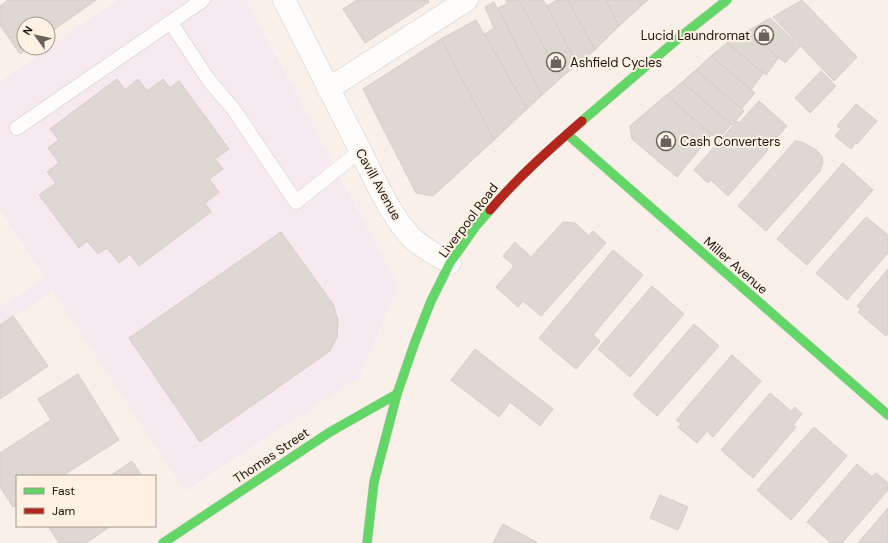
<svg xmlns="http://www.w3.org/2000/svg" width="888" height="543" viewBox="0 0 888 543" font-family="'DM Sans',sans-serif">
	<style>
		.commercial { fill: #f7e9f0 }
		.building { fill: #ddd8d1; stroke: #d4cdc7 }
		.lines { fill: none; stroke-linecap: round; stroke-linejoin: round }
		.lane-casing { stroke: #d3cdc7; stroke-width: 15 }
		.street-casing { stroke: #d3cdc7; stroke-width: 23 }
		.fast-casing { stroke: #d3cdc7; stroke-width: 10 }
		.jam-casing { stroke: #d3cdc7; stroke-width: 10 }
		.lane { stroke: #fefdfc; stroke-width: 14 }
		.street { stroke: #fefdfc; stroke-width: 22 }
		.fast { stroke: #63d668; stroke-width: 9 }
		.jam { stroke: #b3261e; stroke-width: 9 }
		.labels { text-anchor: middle; stroke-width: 4; stroke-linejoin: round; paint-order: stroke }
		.poi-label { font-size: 13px; fill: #1a1510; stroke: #fff1e3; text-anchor: start }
		.street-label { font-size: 13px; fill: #1a1510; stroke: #fff1e3 }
	</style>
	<rect width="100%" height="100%" fill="#f9f1e9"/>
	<polygon class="commercial" points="117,0 246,0 398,286 359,377 185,491 53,291 0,326 0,307 45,278 0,210 0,82"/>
	<g class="building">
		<polygon points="8,0 96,0 48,34 48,24 24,24 24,48 28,48 20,54 0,25 0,6"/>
		<polygon points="357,0 428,0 429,2 365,43 343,9"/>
		<polygon points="506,0 519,0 561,78 542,95 498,8 507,4"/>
		<polygon points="519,0 543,0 547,6 577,64 561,78"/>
		<polygon points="557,0 568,0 595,50 577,64 547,6"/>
		<polygon points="568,0 606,0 619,26 595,50"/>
		<polygon points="606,0 638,0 641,6 619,26"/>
		<polygon points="638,0 648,0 641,6"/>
		<polygon points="802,0 857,57 834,81 773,17"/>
		<polygon points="494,2 542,95 527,109 485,34 494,28 485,7"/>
		<polygon points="770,18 800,47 785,63 748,31"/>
		<polygon points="476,20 527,109 494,140 441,39"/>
		<polygon points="748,31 778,58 766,75 727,43"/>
		<polygon points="441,39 494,140 433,196 416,193 363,89"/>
		<polygon points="727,43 763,73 751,90 711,56"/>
		<polygon points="711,56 755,93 741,109 696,70"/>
		<polygon points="696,70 744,111 732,125 682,82"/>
		<polygon points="821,71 836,86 810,113 795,98"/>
		<polygon points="117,79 125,90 138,79 147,91 163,79 170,88 179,81 229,149 215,159 223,169 209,179 219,192 205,203 211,212 139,266 130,254 119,263 107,248 98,254 87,241 79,248 39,195 56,183 47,172 59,163 48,148 59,140 50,129"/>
		<polygon points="682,82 731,124 718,140 667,95"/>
		<polygon points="666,95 711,135 677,177 632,139 630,126"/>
		<polygon points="759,101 787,126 767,149 768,150 728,196 711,180 708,183 694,170 737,121 739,123"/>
		<polygon points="856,104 877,121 857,144 855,143 851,149 835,136 841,129 837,126"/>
		<polygon points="795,141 802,142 816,150 822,156 823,163 820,171 766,231 738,206"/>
		<polygon points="843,163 873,190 807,265 777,239"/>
		<polygon points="866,217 888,235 888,253 847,300 816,273"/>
		<polygon points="563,222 575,223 589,236 593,231 606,243 541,316 523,301 518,307 496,287 514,266 503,256 515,242 531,257"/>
		<polygon points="281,232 333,304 338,320 337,337 330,351 200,442 129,338"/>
		<polygon points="613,250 643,275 593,335 600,341 576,369 539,338"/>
		<polygon points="888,269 888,334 886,336 858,312 861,309 857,306"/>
		<polygon points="652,286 684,314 630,377 598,349"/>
		<polygon points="13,316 48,366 0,399 0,325"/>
		<polygon points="694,324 719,346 657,416 633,395"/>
		<polygon points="475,349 553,409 540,426 510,402 499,417 451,380"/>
		<polygon points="732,355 761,381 713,437 707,431 697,443 678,427 681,424 676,420"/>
		<polygon points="78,374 119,440 62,476 17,476 17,505 13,507 0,487 0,453 51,420 38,399"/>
		<polygon points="770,393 791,411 795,407 802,414 793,425 796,427 753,478 721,450"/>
		<polygon points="814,427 847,456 791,520 757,490"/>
		<polygon points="132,461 142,476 110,476"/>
		<polygon points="857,464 872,477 876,473 888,483 888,490 842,543 831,543 807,522"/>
		<polygon points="660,495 688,507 678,530 650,518"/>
		<polygon points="888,508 888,543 858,543"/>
		<polygon points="503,524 538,543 493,543"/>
		<polygon points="48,526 111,526 86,543 59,543"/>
	</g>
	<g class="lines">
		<g class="lane-casing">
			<g id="lane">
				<polyline points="171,23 208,79 234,110 296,202 360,151"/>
				<polyline points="17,128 203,0"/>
			</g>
		</g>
		<g class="street-casing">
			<g id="street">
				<path d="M284,0C310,52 336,103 362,154C377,184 391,217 414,240C425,249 438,256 450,263"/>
				<polyline points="328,89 467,0"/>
			</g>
		</g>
		<g class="fast-casing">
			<g id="fast">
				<polyline points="582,121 680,37 727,0"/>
				<polyline points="567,134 888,415"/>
				<polyline points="163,543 330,432 397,394"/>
				<polyline points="367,543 374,482 397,394 415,342 431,301 450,263 476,226 490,210"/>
			</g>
		</g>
		<g class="jam-casing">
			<path id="jam" d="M490,210C518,177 550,149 582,121"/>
		</g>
		<use href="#lane" class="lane"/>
		<use href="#street" class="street"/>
		<use href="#fast" class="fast"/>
		<use href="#jam" class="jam"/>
	</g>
	<defs>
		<g id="shop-ring" transform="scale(1)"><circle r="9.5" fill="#fff1e3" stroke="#68625c" stroke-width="1.5"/><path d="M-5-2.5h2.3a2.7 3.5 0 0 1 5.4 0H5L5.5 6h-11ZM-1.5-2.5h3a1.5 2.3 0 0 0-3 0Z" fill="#68625c"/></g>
	</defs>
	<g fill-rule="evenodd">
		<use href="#shop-ring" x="764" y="35"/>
		<use href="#shop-ring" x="556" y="62"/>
		<use href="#shop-ring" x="666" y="141"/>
	</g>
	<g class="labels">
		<g class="poi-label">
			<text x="750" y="40" text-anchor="end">Lucid Laundromat</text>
			<text x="570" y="67">Ashfield Cycles</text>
			<text x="680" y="146">Cash Converters</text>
		</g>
		<g class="street-label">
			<text transform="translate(379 184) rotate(61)" y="5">Cavill Avenue</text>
			<text transform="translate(468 220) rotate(-53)" y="5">Liverpool Road</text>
			<text transform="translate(736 265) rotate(41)" y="5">Miller Avenue</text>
			<text transform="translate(271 455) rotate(-34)" y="5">Thomas Street</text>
		</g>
	</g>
	<rect x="16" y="475" width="140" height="52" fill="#fff1e3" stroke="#a3998f"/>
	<rect x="24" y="488" width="20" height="6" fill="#63d668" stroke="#a3998f"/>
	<text x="52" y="495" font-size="12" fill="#1a1510">Fast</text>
	<rect x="24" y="508" width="20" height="6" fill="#b3261e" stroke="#a3998f"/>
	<text x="52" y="515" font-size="12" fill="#1a1510">Jam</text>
	<g transform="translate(36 36) rotate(303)"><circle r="19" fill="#fff1e3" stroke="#a3998f"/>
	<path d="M0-3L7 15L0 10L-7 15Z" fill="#68625c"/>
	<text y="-6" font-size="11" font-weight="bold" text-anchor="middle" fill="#1a1510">N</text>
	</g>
</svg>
